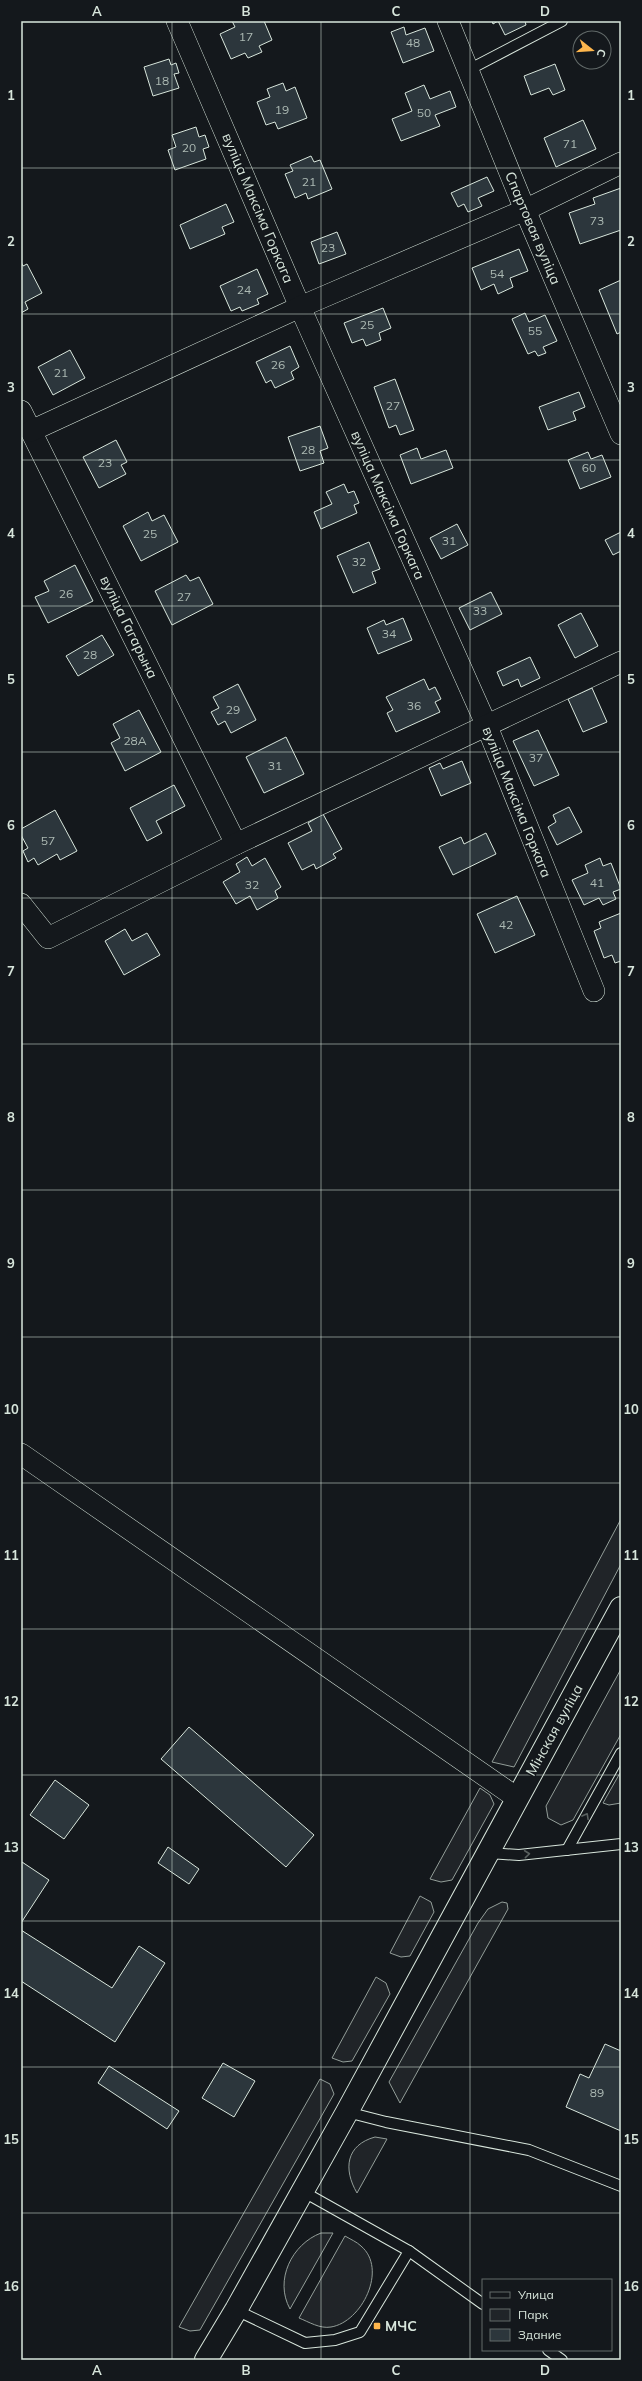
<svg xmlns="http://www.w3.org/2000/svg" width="642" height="2381" viewBox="0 0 642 2381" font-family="Mulish,sans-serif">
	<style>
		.green { fill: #202428; stroke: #939e99 }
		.building { fill: #2c363c; stroke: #d8e6dc }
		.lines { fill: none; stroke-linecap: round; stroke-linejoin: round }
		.service-casing { stroke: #d8e6dc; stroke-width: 12 }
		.minor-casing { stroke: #d8e6dc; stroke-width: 22 }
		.tertiary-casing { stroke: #d8e6dc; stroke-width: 24 }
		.service { stroke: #14181c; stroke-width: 10 }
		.minor { stroke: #14181c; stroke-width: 21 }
		.tertiary { stroke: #14181c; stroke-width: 22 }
		.oneway { stroke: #59605f }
		.grid { fill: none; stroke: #d8e6dc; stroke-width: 1; stroke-opacity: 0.55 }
		.poi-dot { fill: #ffb74d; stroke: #14181c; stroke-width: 1.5 }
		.labels { text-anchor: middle; stroke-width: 3; stroke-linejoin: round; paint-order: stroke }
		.number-label { font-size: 12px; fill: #adbab4 }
		.street-label { font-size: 14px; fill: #d8e6dc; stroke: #14181c }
		.poi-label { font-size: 14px; font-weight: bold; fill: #d8e6dc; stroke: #14181c; text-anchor: start }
		.neatline { fill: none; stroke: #d8e6dc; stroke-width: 1.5 }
		.grid-label { font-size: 13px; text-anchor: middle; font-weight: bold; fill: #d8e6dc }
	</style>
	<rect width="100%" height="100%" fill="#14181c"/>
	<g class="green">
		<polygon points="621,1519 621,1564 514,1767 492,1762"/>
		<polygon points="621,1669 621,1734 573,1820 561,1825 548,1818 546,1806"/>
		<polygon points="620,1773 621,1803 609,1805 603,1803"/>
		<polygon points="480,1788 490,1795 494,1804 452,1880 441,1882 430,1879"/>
		<polygon points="420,1896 431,1902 434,1912 410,1956 401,1957 390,1953"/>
		<polygon points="502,1902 507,1903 508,1909 400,2103 389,2082 478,1923 488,1909"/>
		<polygon points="376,1977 386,1983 390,1994 352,2061 343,2062 332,2058"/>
		<polygon points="320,2079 330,2084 334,2094 200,2330 190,2331 179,2327"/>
		<path d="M375,2137L387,2139L357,2193C343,2169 346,2145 375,2137Z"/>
		<path d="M321,2233H333L290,2309C274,2280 292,2244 321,2233Z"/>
		<path d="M345,2236C350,2239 357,2242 361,2246C388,2269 362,2322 331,2327C320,2329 309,2322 299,2318Z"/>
	</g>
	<g class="building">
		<polygon points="232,21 264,21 272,40 259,46 262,52 248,58 245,53 231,59 220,34 235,27"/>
		<polygon points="492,21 525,21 526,25 505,35 498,21 493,24"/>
		<polygon points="404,27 406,35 425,28 434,51 403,63 391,32"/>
		<polygon points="169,59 171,65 176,63 179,73 174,74 179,88 153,96 144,67"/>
		<polygon points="555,64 565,90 553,95 549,88 531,95 524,76"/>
		<polygon points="283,83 286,91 295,87 307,118 278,129 275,122 266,125 257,102 270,97 267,89"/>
		<polygon points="424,85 430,99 450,91 456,107 435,115 440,126 401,141 392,119 412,111 405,93"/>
		<polygon points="583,120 596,149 556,167 544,138"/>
		<polygon points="196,127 199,137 205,135 209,147 203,149 206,159 175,170 168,150 176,147 172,135"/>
		<polygon points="311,156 314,162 320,160 332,189 308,199 306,193 295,198 285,174 293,171 290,165"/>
		<polygon points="487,177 494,191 478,198 482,206 468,212 464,204 458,207 451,193"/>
		<polygon points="621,188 621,230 580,244 569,213 595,204 593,198"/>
		<polygon points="226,204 234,222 222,227 225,234 190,249 180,225"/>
		<polygon points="337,232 346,254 319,264 311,242"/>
		<polygon points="519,249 528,271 510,278 513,287 498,294 494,284 481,290 472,268"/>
		<polygon points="21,262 23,266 27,264 42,293 25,302 28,309 21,313"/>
		<polygon points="257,269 268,294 257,299 259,304 242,311 240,307 231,311 220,286"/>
		<polygon points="621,280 621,332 617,334 599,290"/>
		<polygon points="383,308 391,328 379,333 381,340 366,346 363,339 352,343 344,323"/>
		<polygon points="525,313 529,322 545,315 557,341 543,347 546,353 538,356 535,351 528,354 512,319"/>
		<polygon points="290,346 299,367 291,372 294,379 275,388 271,380 266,383 256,362"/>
		<polygon points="70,350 85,378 53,395 38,367"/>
		<polygon points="395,379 414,430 400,435 396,425 389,428 374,387"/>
		<polygon points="579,392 585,407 573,412 576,420 548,430 539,407"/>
		<polygon points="320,426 328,448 320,451 324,463 300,471 288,437"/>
		<polygon points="116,440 127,462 121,465 126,474 99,488 83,457"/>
		<polygon points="417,448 421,459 446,450 453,468 411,484 400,455"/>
		<polygon points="588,452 591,459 602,455 611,477 580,489 568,460"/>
		<polygon points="344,484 348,493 354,491 359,503 354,505 357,513 321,529 314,512 332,504 326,492"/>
		<polygon points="148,512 152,521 164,515 178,542 141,561 123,526"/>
		<polygon points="457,524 468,545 441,559 430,538"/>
		<polygon points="621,532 621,551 613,555 605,540"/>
		<polygon points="369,542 380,569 372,572 376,583 353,593 337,556"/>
		<polygon points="75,565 93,601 48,623 35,597 49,591 44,581"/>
		<polygon points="186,575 190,581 199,577 213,604 172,625 155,591"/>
		<polygon points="491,592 502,614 470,630 459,608"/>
		<polygon points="581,613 598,646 575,658 558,625"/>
		<polygon points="403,618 412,640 378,654 367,628 384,620 386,625"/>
		<polygon points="102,635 114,655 78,676 66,656"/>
		<polygon points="530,657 540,678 521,687 518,679 503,686 497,672"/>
		<polygon points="424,679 429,690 435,687 441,699 435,702 440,712 396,732 387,713 393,710 386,697"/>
		<polygon points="238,684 256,720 231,733 225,721 218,725 211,712 219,708 213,697"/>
		<polygon points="592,688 607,722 583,732 568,699"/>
		<polygon points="139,710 161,752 125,771 111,743 120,738 113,724"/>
		<polygon points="538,730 559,775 534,786 513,741"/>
		<polygon points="286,737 304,774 264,793 246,757"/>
		<polygon points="462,761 471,783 441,796 429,768 440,763 443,769"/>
		<polygon points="174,785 185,806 156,821 162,833 147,841 130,808"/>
		<polygon points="569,807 582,832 557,845 548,827 556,822 553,815"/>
		<polygon points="55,810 77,851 60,860 57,854 38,865 34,858 28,862 23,851 28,848 21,835 21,829"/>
		<polygon points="323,814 342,849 333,854 336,858 316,869 314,864 302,870 288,843 312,831 308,823"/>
		<polygon points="486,833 496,854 453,875 439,847 461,837 464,844"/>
		<polygon points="247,857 252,866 265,858 281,887 275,891 278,898 257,910 250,896 236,904 223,882 240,872 236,864"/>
		<polygon points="600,858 603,866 611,863 621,889 613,892 616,899 603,905 599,898 584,905 572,880 588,873 585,865"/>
		<polygon points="517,896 535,935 495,953 477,914"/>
		<polygon points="621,913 621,961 615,963 612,955 604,958 594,931 601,928 599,922"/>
		<polygon points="125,929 132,941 147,933 160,955 124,975 105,941"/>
		<polygon points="189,1727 314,1835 286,1867 161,1759"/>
		<polygon points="55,1780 89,1805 64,1839 30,1815"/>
		<polygon points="168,1847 199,1869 189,1884 158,1863"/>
		<polygon points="22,1862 49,1880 21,1923 21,1865"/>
		<polygon points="21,1930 112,1988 139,1946 165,1963 115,2042 21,1981"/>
		<polygon points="605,2044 621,2051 621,2131 566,2107 580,2074 589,2078"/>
		<polygon points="223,2063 255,2081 234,2117 202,2098"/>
		<polygon points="109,2066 179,2111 167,2129 98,2083"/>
	</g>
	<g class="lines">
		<g class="service-casing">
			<g id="service">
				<polyline points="474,67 562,21"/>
				<polyline points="567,1850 621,1753"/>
				<polyline points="489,1853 519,1855 621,1844"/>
				<polyline points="347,2112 386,2122 529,2150 621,2186"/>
				<polyline points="302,2191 409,2251 483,2304"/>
				<polyline points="236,2310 305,2343 335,2340 360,2332 409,2251"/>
				<polyline points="548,2350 562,2360"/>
			</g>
		</g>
		<g class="minor-casing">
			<g id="minor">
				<polyline points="177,21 300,307 486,724 594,991"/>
				<polyline points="448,21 525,210 621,434"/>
				<polyline points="21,411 236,844"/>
				<polyline points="31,431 300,307 525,210 621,163"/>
				<polyline points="21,904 48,938 236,844 621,662"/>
				<polyline points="21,1454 517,1798"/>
			</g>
		</g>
		<g class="tertiary-casing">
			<polyline id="tertiary" points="206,2360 236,2310 347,2112 621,1608"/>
		</g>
		<use href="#service" class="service"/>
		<use href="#minor" class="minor"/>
		<use href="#tertiary" class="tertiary"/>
	</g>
	<defs><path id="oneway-chevron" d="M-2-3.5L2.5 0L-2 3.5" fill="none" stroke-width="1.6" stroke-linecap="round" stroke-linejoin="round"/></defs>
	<g class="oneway">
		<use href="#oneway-chevron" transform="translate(586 1816) rotate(-61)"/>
		<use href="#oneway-chevron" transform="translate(527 1854) rotate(-6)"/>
	</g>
	<path class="grid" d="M172,21V2360M321,21V2360M470,21V2360M21,168H621M21,314H621M21,460H621M21,606H621M21,752H621M21,898H621M21,1044H621M21,1190H621M21,1337H621M21,1483H621M21,1629H621M21,1775H621M21,1921H621M21,2067H621M21,2213H621"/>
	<rect class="poi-dot" x="373" y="2322" width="8" height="8" rx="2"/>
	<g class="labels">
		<g class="number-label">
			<text x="246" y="41">17</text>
			<text x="413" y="47">48</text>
			<text x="162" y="85">18</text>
			<text x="282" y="114">19</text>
			<text x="424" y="117">50</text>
			<text x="570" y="148">71</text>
			<text x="189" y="152">20</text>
			<text x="309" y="186">21</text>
			<text x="597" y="225">73</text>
			<text x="328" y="252">23</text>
			<text x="497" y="278">54</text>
			<text x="244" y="294">24</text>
			<text x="367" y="329">25</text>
			<text x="535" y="335">55</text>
			<text x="278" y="369">26</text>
			<text x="61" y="377">21</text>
			<text x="393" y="410">27</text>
			<text x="308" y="454">28</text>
			<text x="105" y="467">23</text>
			<text x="589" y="472">60</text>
			<text x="150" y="538">25</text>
			<text x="449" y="545">31</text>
			<text x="359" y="566">32</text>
			<text x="66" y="598">26</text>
			<text x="184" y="601">27</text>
			<text x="480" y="615">33</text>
			<text x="389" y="638">34</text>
			<text x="90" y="659">28</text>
			<text x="414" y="710">36</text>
			<text x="233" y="714">29</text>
			<text x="135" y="745">28А</text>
			<text x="536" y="762">37</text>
			<text x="275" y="770">31</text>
			<text x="48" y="845">57</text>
			<text x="597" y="887">41</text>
			<text x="252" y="889">32</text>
			<text x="506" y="929">42</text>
			<text x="597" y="2097">89</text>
		</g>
		<g class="street-label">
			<text transform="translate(258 208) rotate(67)" y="5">вуліца Максіма Горкага</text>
			<text transform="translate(533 228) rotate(67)" y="5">Спартовая вуліца</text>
			<text transform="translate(388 505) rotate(66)" y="5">вуліца Максіма Горкага</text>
			<text transform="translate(129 627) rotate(64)" y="5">вуліца Гагарына</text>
			<text transform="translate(517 802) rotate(68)" y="5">вуліца Максіма Горкага</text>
			<text transform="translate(554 1730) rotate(-61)" y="5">Мінская вуліца</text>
		</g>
		<g class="poi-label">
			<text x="385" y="2331">МЧС</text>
		</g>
	</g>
	<rect width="642" height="2381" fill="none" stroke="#14181c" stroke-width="44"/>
	<rect x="482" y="2279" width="130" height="72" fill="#14181c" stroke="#626a69"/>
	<rect x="490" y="2292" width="20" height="6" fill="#14181c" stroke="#626a69"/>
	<text x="518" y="2299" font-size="12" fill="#d8e6dc">Улица</text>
	<rect x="490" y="2309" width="20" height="12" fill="#202428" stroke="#626a69"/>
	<text x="518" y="2319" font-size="12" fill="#d8e6dc">Парк</text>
	<rect x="490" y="2329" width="20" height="12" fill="#2c363c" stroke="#626a69"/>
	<text x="518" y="2339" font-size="12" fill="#d8e6dc">Здание</text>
	<g transform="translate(592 50) rotate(107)"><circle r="19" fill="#14181c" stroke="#626a69"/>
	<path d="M0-3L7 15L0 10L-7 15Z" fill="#ffb74d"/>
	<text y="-6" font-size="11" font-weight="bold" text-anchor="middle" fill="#d8e6dc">С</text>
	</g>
	<rect x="22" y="22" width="598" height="2337" class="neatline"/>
	<g class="grid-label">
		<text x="97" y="16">A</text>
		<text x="246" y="16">B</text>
		<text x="396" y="16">C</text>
		<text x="545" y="16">D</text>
		<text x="11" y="100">1</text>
		<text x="631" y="100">1</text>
		<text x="11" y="246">2</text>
		<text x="631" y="246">2</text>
		<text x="11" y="392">3</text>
		<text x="631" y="392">3</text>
		<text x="11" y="538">4</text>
		<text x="631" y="538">4</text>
		<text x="11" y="684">5</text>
		<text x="631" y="684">5</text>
		<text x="11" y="830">6</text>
		<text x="631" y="830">6</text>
		<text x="11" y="976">7</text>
		<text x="631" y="976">7</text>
		<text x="11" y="1122">8</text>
		<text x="631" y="1122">8</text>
		<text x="11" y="1268">9</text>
		<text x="631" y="1268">9</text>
		<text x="11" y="1414">10</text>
		<text x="631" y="1414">10</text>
		<text x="11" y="1560">11</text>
		<text x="631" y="1560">11</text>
		<text x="11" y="1706">12</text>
		<text x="631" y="1706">12</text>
		<text x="11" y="1852">13</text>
		<text x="631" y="1852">13</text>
		<text x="11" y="1998">14</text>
		<text x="631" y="1998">14</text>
		<text x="11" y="2144">15</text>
		<text x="631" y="2144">15</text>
		<text x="11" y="2291">16</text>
		<text x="631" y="2291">16</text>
		<text x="97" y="2375">A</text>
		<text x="246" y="2375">B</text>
		<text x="396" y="2375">C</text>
		<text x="545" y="2375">D</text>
	</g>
</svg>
